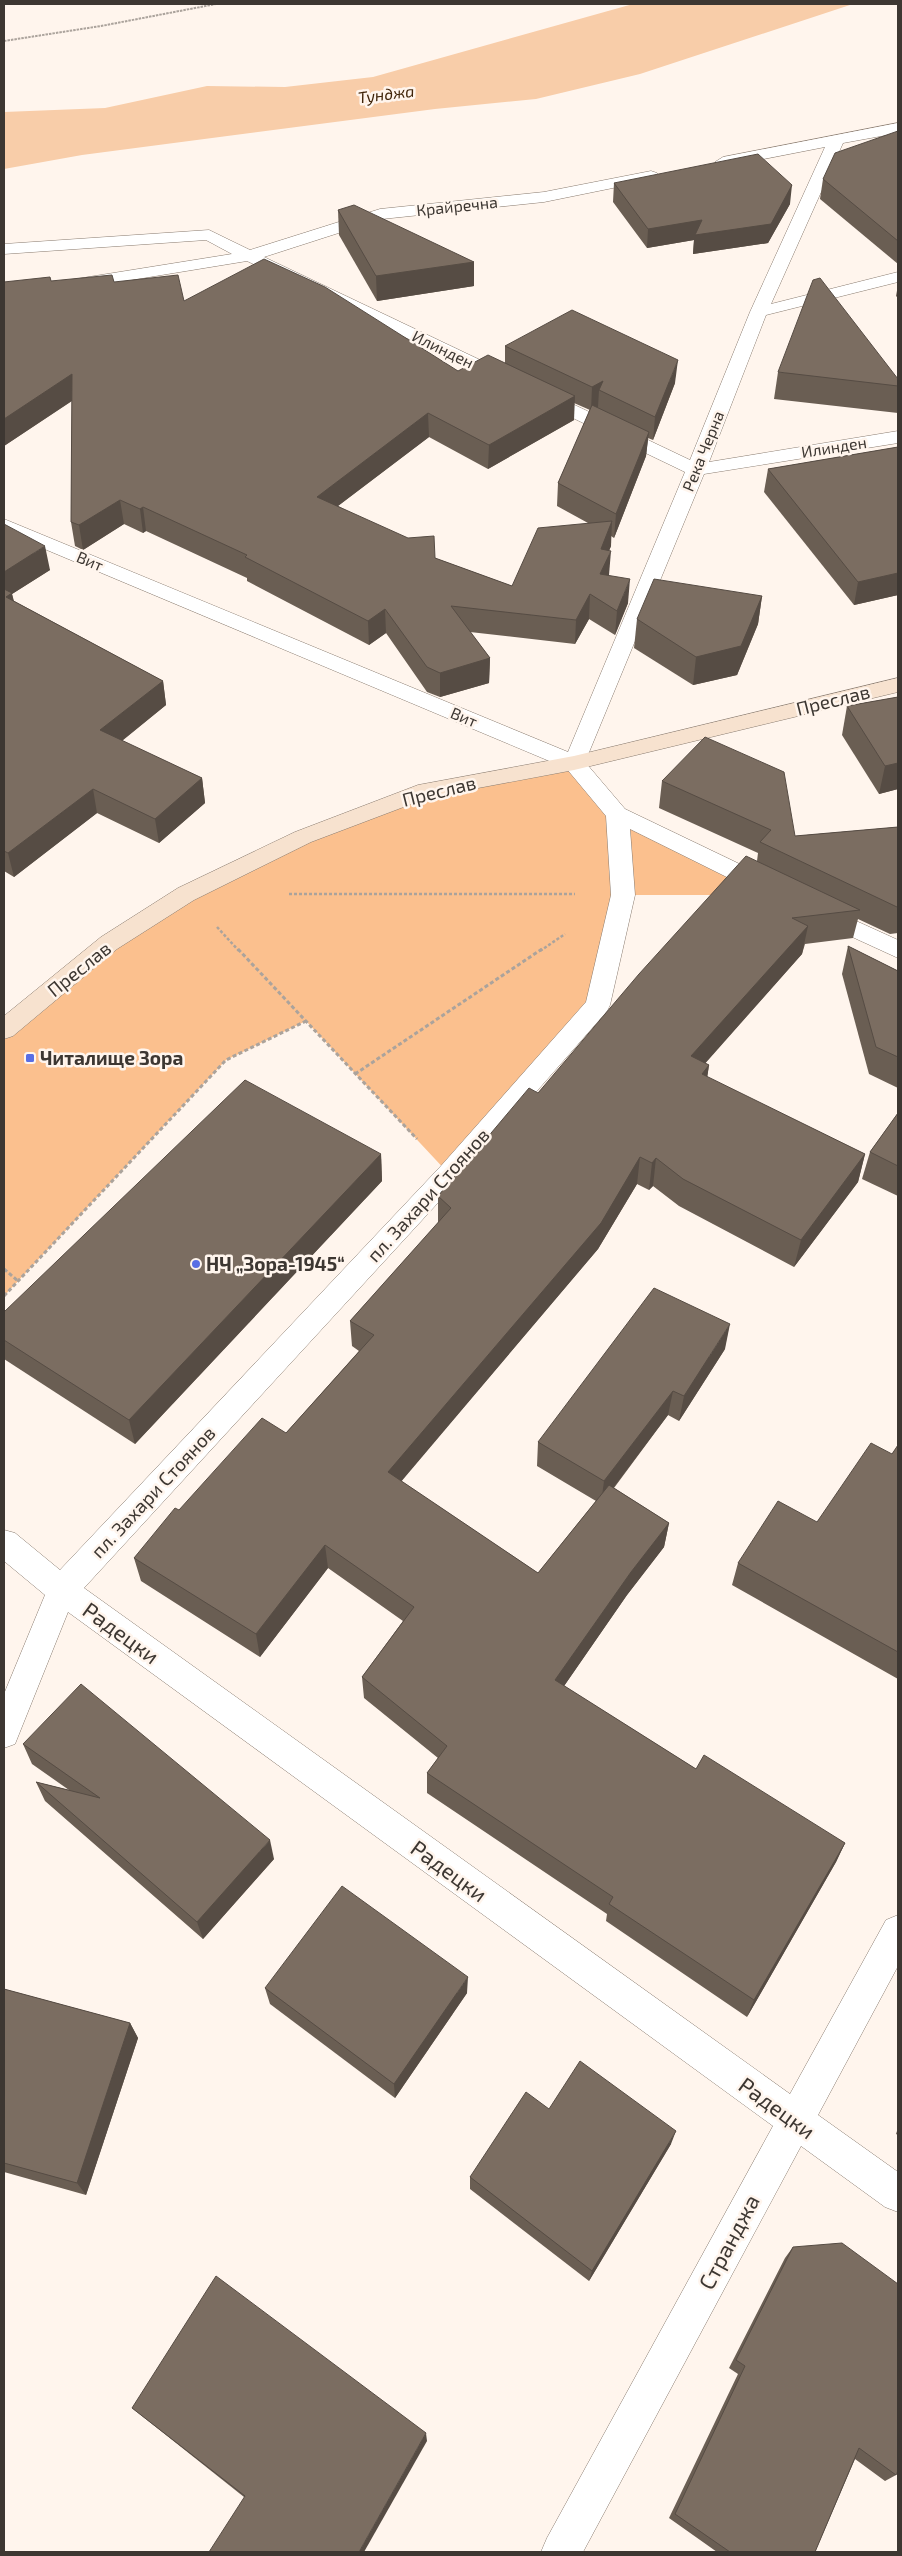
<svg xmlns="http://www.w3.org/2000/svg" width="902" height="2556" viewBox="0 0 902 2556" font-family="'Exo 2',sans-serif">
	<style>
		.green { fill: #fbc08e }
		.water { fill: #f8cda9 }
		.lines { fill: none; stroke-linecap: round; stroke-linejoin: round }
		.street-casing { stroke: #897b6f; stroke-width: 1 }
		.secondary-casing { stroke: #897b6f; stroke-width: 1 }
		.path-far2 { stroke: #aba39c; stroke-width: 2; stroke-dasharray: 2.5 1; stroke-linecap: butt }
		.path-far1 { stroke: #aba39c; stroke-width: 2.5; stroke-dasharray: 3 2; stroke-linecap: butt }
		.path { stroke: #aba39c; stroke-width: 3; stroke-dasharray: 4 2.5; stroke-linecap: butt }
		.street { fill: #fff; fill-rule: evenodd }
		.secondary { fill: #f7e2cf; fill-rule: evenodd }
		.wall { fill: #6a5e53; fill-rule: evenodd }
		.shaded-wall { fill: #564c44 }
		.building { fill: #7b6d61; stroke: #564c44 }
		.poi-dot { fill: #596ee4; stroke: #fff5ed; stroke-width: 2 }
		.labels { text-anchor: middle; stroke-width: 5; stroke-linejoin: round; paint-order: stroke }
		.far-water-label { font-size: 16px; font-style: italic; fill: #402409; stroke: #fff5ed }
		.far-street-label { font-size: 16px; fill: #3d3732; stroke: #fff5ed }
		.street-label { font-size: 19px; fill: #3d3732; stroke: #fff5ed }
		.poi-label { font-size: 19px; font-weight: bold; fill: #3d3732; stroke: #fff5ed; text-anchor: start }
		.near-street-label { font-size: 22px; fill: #3d3732; stroke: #fff5ed }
	</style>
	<rect width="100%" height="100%" fill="#fff5ed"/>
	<polygon class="green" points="574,763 617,814 782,895 623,895 598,1005 449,1174 306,1021 226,1060 4,1296 4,1030 109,943 186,894 426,790"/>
	<polygon class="water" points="633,4 853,4 640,74 536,99 435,109 82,155 4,169 4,112 105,108 207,86 285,87 373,77"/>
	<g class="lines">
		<g class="street-casing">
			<g id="street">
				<polygon points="898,123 898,133 843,143 771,304 898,272 898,282 766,315 709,462 898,431 898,443 704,474 585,762 625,809 775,881 779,887 775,893 767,895 759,893 630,829 635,895 610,1005 607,1011 458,1181 84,1588 790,2094 886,1920 898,1915 898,1966 818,2115 898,2172 898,2212 885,2207 801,2146 583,2552 541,2552 547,2538 773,2126 68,1612 15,1744 4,1748 4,1694 45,1595 4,1561 4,1530 15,1533 60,1570 440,1167 586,1002 611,895 606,816 566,768 4,532 4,519 568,752 685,472 247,261 76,289 70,288 67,284 70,280 76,279 232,254 206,240 4,254 4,244 209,230 250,250 380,209 544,192 651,171 657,173 659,176 657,179 544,202 382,219 264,257 690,460 750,312 825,147 723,167 715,162 723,157"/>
				<polygon points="821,905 898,940 898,958 813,919 809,913 813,907"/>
			</g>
		</g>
		<g class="secondary-casing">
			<polygon id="secondary" points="898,678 898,692 574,770 430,797 311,842 194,900 117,949 13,1036 4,1039 4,1016 101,937 178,888 295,832 418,785 574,756"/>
		</g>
		<polyline class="path-far2" points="4,41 101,26 216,4"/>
		<g class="path-far1">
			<polyline points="289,894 575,894"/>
			<polyline points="217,927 239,951"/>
			<polyline points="540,951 565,934"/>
		</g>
		<g class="path">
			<polyline points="238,949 417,1139"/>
			<polyline points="355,1074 542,949"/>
			<polyline points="4,1269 18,1281"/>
			<polyline points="4,1296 226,1060 306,1021"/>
		</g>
		<use href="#street" class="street"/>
		<use href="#secondary" class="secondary"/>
	</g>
	<g class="wall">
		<polygon points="898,131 898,264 820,199 823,179"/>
		<polygon points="614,183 790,204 768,243 693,254 694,240 647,248 613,202"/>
		<polygon points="338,210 474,262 474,286 377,301 339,235"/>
		<path d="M51,281L114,282L184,301L458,371L505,363V346L675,383L653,440L648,438L646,456L614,538L611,536V546L609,551V576L628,603L615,635L589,619L575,644L470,632L490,658L489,683L440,697L427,692L386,633L369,645L247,581V578L146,531L143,533L124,524L83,550L75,546L71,522L72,401L4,446V282ZM574,403L590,410L558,483L557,506L588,523L512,586L435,558L338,506L429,437L488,469L574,420Z"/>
		<polygon points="898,285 898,298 896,296"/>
		<polygon points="778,372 898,379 898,413 774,399"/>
		<polygon points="898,447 898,595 854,605 764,492 768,469"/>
		<polygon points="4,524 50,570 12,594 14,601 163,681 166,705 122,741 202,778 205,803 159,843 97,813 14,877 4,871"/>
		<polygon points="762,596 758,624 737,675 693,685 634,648 637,619"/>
		<polygon points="898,697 898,789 879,794 842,735 847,706"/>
		<polygon points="662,781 795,836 898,827 898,933 890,934 858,919 853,938 805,944 802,954 705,1063 709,1065 707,1077 865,1154 858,1182 794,1267 679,1206 653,1186 649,1190 637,1184 598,1249 401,1481 538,1573 596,1501 537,1466 538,1442 725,1349 679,1421 668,1415 614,1488 669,1523 664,1547 627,1595 564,1686 696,1769 845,1843 836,1862 747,2017 606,1921 607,1914 427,1793 427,1773 438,1758 364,1698 362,1677 403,1621 328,1568 260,1657 141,1581 134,1558 179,1510 286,1433 359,1351 352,1346 350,1321 438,1223 438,1196 538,1093 757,861 758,853 659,808"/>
		<polygon points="848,946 898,971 898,1088 869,1074 842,974"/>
		<polygon points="898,1113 898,1196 862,1179 870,1152"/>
		<polygon points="381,1154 382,1181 135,1444 4,1359 4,1312"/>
		<polygon points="898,1445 898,1679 732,1585 738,1563 817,1522 892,1454"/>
		<polygon points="23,1744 274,1859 203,1939 45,1801 36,1782 69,1790 32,1764"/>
		<polygon points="265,1988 467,1993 395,2098 270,2004"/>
		<polygon points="4,1989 130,2023 138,2038 86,2195 4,2172"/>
		<polygon points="549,2109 671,2144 589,2281 470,2189 470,2177"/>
		<polygon points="898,2128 898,2135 896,2134"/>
		<polygon points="793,2247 896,2475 885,2481 855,2459 815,2552 717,2552 669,2518 738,2374 729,2368 785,2258"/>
		<polygon points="132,2408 427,2441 244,2497"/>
	</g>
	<g class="shaded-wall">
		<polygon points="792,185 790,204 768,243 693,254 694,240 647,248 648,229"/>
		<polygon points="474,262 474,286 377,301 376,276"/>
		<polygon points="678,360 675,383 653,440 655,417"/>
		<polygon points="72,374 76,398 4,446 4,419"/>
		<polygon points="603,381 599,390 598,407 591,411 592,387"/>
		<polygon points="575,396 574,420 488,469 489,445"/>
		<polygon points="428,413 429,437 318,521 317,497"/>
		<polygon points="649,432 646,456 614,538 616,514"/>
		<polygon points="120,500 124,524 83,550 79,525"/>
		<polygon points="143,507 146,531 143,533 140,509"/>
		<polygon points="612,521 611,546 599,573 601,549"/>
		<polygon points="45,546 50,570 12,594 17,618 4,599 4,572"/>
		<polygon points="611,551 609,575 598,599 600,574"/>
		<polygon points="898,573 898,595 854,605 858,582"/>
		<polygon points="630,579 628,603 615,635 617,611"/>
		<polygon points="590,594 589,619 575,644 576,620"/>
		<polygon points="762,596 758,624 737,675 693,685 696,657"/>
		<polygon points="385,609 386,633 369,645 368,621"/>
		<polygon points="490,658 489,683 440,697 440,673"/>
		<polygon points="163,681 166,705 104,755 100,730"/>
		<polygon points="898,763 898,789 879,794 885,766"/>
		<polygon points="202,778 205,803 159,843 155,819"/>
		<polygon points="93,789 97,813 14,877 8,853"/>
		<polygon points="808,926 802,954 687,1084 691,1056"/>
		<polygon points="709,1065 705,1093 702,1074"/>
		<polygon points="381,1154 382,1181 135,1444 129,1420"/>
		<polygon points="865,1154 858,1182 794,1267 801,1240"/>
		<polygon points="640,1157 637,1184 598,1249 389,1496 388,1472"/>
		<polygon points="656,1158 653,1186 649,1190 652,1163"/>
		<polygon points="730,1324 725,1349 679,1421 684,1396"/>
		<polygon points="673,1391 668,1415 601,1504 604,1481"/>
		<polygon points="669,1523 664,1547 627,1595 553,1702 555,1680 631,1572"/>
		<polygon points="325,1545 328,1568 260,1657 256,1634"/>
		<polygon points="270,1840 274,1859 203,1939 197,1922"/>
		<polygon points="845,1843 836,1862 747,2017 754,2000"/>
		<polygon points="468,1977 467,1993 395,2098 394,2084"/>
		<polygon points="130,2023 138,2038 86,2195 77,2183"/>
		<polygon points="676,2131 671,2144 589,2281 592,2271"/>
		<polygon points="426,2433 427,2441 364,2552 359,2552"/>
	</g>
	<g class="building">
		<polygon points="898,131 898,241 823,179 835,153"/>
		<polygon points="758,154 792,185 771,224 695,235 702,220 648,229 614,183"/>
		<polygon points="354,205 474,262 376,276 338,210"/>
		<polygon points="264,259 325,287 458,371 488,355 575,396 489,445 428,413 317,497 408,538 434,536 435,558 512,586 538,528 612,521 601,549 611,551 600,574 630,579 617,611 590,594 576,620 451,606 490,658 440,673 427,667 385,609 368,621 245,557 247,555 143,507 140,509 120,500 79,525 71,522 72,374 4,419 4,282 50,277 51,281 112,275 114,282 178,275 184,301"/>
		<polygon points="820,278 898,379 898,386 778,372 813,280"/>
		<polygon points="572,310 678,360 655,417 599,390 603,381 592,387 505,346"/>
		<polygon points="592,405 649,432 616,514 558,483"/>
		<polygon points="898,447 898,573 858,582 768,469"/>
		<polygon points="4,524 45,546 4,572"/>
		<polygon points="654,579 762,596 741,646 696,657 637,619"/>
		<polygon points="4,589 12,593 6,597 163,681 100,730 202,778 155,819 93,789 8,853 4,851"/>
		<polygon points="898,697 898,763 885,766 847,706"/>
		<polygon points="705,737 784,772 795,836 898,827 898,907 897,907 760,842 771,830 662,781"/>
		<polygon points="746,856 860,910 792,918 808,926 691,1056 709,1065 702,1074 865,1154 801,1240 683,1179 656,1158 652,1163 640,1157 601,1223 388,1472 538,1573 609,1485 669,1523 631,1572 555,1680 696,1769 704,1755 845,1843 754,2000 609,1904 613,1897 427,1773 447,1746 362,1677 414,1607 325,1545 256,1634 134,1558 175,1508 179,1510 262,1418 286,1433 374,1335 350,1321 451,1208 438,1196 529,1088 538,1093 639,974"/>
		<polygon points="848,946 898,971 898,1057 876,1047"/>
		<polygon points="245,1080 381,1154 129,1420 4,1340 4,1312"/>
		<polygon points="898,1113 898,1166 870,1152"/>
		<polygon points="654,1288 730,1324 684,1396 673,1391 604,1481 538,1442"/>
		<polygon points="871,1443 892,1454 898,1445 898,1652 738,1563 778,1501 817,1522"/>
		<polygon points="81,1684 270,1840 197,1922 36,1782 100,1798 23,1744"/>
		<polygon points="342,1886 468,1977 394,2084 265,1988"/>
		<polygon points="4,1989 130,2023 77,2183 4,2163"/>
		<polygon points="580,2061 676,2131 592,2271 470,2177 526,2092 549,2109"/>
		<polygon points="842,2243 898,2284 898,2471 896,2475 859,2448 815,2552 730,2552 675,2514 745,2366 736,2360 793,2247"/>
		<polygon points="216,2276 426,2433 359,2552 209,2552 245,2496 132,2408"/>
	</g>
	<g class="poi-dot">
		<rect x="25" y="1053" width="10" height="10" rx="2.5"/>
		<circle cx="196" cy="1264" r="5"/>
	</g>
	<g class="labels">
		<g class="far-water-label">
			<text transform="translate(386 94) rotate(-7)" y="6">Тунджа</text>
		</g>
		<g class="far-street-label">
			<text transform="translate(457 206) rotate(-6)" y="6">Крайречна</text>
			<text transform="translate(443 349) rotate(26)" y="6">Илинден</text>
			<text transform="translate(834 447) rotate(-9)" y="6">Илинден</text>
			<text transform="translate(703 451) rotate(-68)" y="6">Река Черна</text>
			<text transform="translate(90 561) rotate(23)" y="6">Вит</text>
			<text transform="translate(464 717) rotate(23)" y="6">Вит</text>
		</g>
		<g class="street-label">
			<text transform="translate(833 700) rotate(-14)" y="7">Преслав</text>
			<text transform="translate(439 791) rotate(-14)" y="7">Преслав</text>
			<text transform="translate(79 969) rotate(-39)" y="7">Преслав</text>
			<text transform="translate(428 1195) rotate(-48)" y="7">пл. Захари Стоянов</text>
			<text transform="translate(153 1492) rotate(-47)" y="7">пл. Захари Стоянов</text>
		</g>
		<g class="poi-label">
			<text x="40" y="1065">Читалище Зора</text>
			<text x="206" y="1271">НЧ „Зора-1945“</text>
		</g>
		<g class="near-street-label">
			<text transform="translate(121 1633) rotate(36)" y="8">Радецки</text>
			<text transform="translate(449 1871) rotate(36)" y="8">Радецки</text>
			<text transform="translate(777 2108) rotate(36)" y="8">Радецки</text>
			<text transform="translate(729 2242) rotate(-62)" y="8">Странджа</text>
		</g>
	</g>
	<rect width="902" height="2556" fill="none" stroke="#3d3732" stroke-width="10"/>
</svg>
